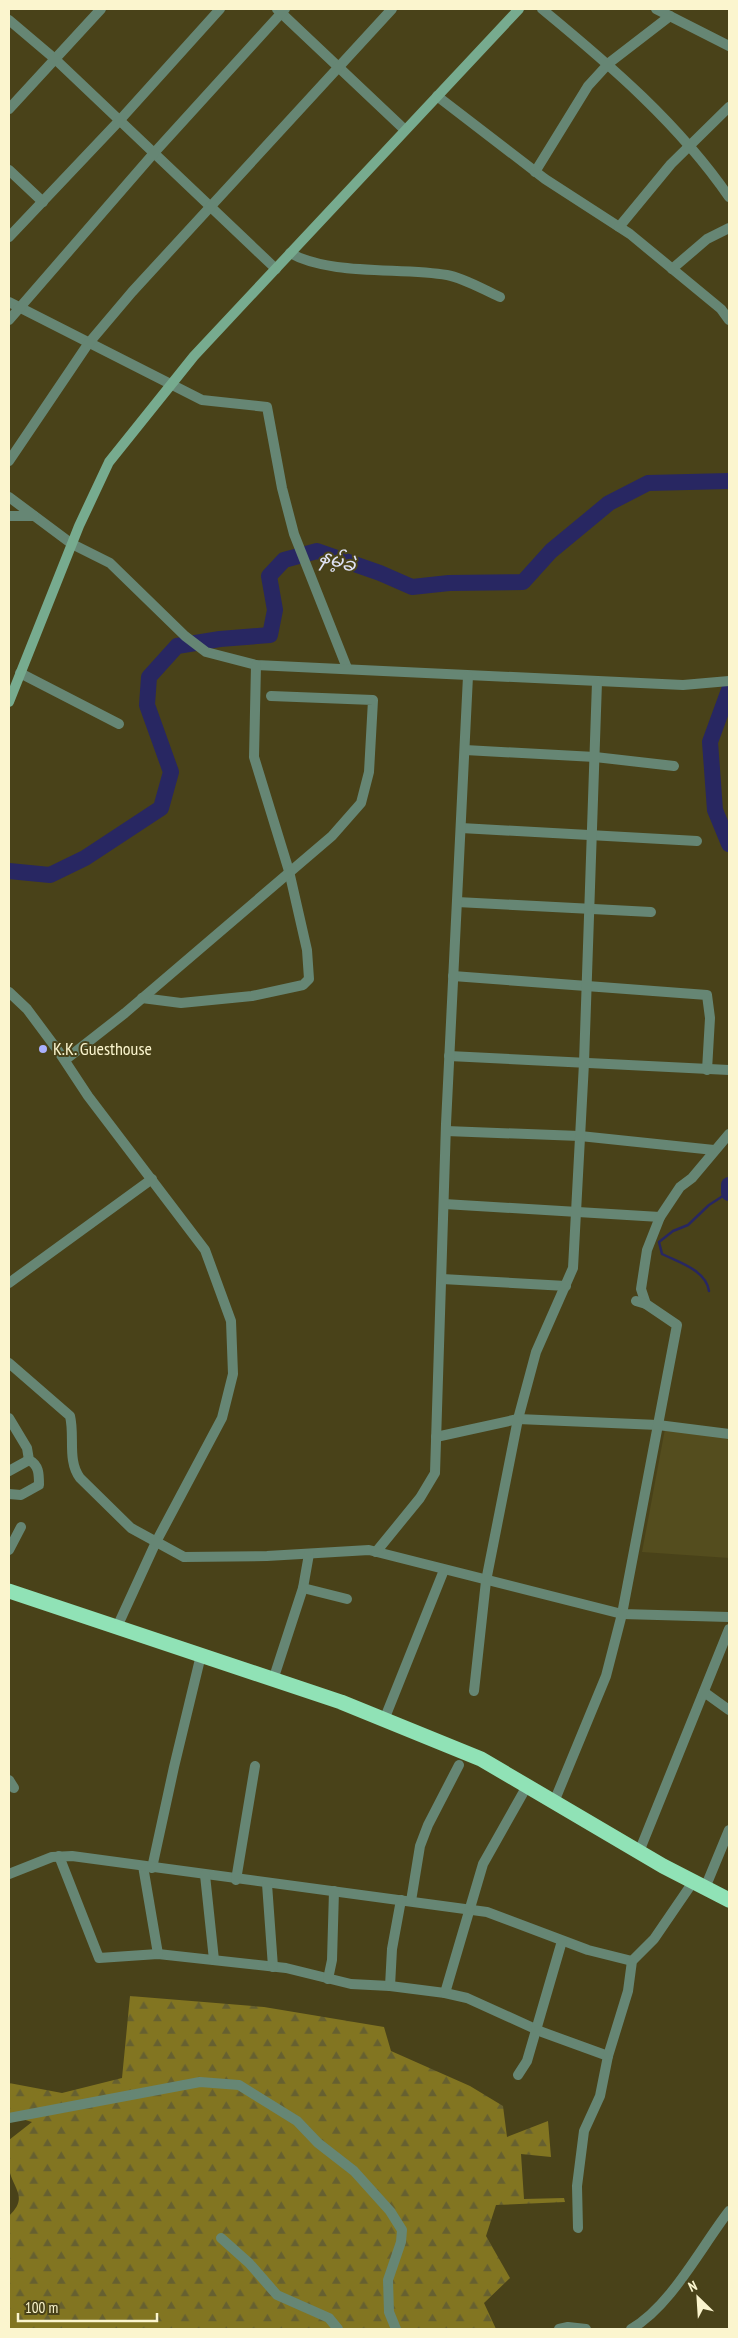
<svg xmlns="http://www.w3.org/2000/svg" width="738" height="2338" viewBox="0 0 738 2338" font-family="'PT Sans Narrow','Noto Sans Myanmar',sans-serif">
	<style>
		.built { fill: #544d1e }
		.forest { fill: url(#forest-firs) }
		.lines { fill: none; stroke-linecap: round; stroke-linejoin: round }
		.stream { stroke: #282762; stroke-width: 2.5 }
		.river { stroke: #282762; stroke-width: 16 }
		.street { stroke: #668674; stroke-width: 10 }
		.secondary { stroke: #77ab8f; stroke-width: 10 }
		.highway { stroke: #90e2b6; stroke-width: 15 }
		.poi-dot { fill: #a9b0fc; stroke: #494219; stroke-width: 2 }
		.labels { text-anchor: middle; stroke-width: 4; stroke-linejoin: round; paint-order: stroke }
		.poi-label { font-size: 18px; fill: #fbf5ce; stroke: #494219; text-anchor: start }
		.water-label { font-size: 19px; font-style: italic; fill: #dfe2f5; stroke: #494219 }
	</style>
	<defs>
		<pattern id="forest-firs" width="22" height="20" patternUnits="userSpaceOnUse" patternTransform="scale(1.25)"><rect width="22" height="20" fill="#827521"/><path d="M5 1l3.5 6h-7zM16 11l3.5 6h-7z" fill="#666030"/></pattern>
	</defs>
	<rect width="100%" height="100%" fill="#494219"/>
	<polygon class="built" points="665,1429 711,1433 729,1440 729,1558 642,1552"/>
	<path class="forest" d="M130,1996L264,2007L384,2027L391,2051L470,2086L503,2106L507,2137L548,2121L551,2157L521,2154L524,2199L564,2198L565,2202L496,2205L486,2236L510,2278L484,2303L496,2329H9V2216C29,2197 13,2189 9,2169C7,2160 9,2149 9,2140L32,2122L9,2115V2083L62,2093L122,2078Z"/>
	<g class="lines">
		<path class="stream" d="M709,1291C706,1270 678,1262 662,1254L659,1242L673,1231L688,1225L709,1205L729,1192"/>
		<g class="river">
			<polyline points="729,690 710,742 715,810 729,844"/>
			<polyline points="9,871 50,875 85,858 161,808 171,772 147,705 149,677 177,646 220,639 270,635 275,610 269,576 284,560 317,551 380,573 412,587 449,583 523,582 551,551 609,503 648,483 729,481"/>
			<polyline points="729,1185 729,1193"/>
		</g>
		<g class="street">
			<polyline points="277,9 405,130"/>
			<path d="M542,9C610,65 679,124 729,197"/>
			<polyline points="656,9 729,46"/>
			<polyline points="9,20 55,59 276,269"/>
			<polyline points="437,96 545,179 630,234 721,309 729,320"/>
			<polyline points="9,109 101,9"/>
			<polyline points="9,170 43,202"/>
			<polyline points="535,172 588,86 609,63 670,16"/>
			<polyline points="619,227 671,164 729,107"/>
			<polyline points="9,237 119,121 220,9"/>
			<path d="M290,253C330,276 402,267 447,275C464,278 484,290 500,297"/>
			<polyline points="672,269 707,239 729,228"/>
			<polyline points="9,302 202,400 267,407 282,488 294,534 347,668"/>
			<polyline points="9,320 154,153 285,9"/>
			<polyline points="9,461 88,344 132,292 392,9"/>
			<polyline points="9,497 72,544 110,563 185,636 206,652 256,665 683,685 729,681"/>
			<polyline points="9,516 34,516"/>
			<polyline points="20,673 119,724"/>
			<polyline points="465,750 595,757 674,766"/>
			<polyline points="461,828 697,841"/>
			<polyline points="457,902 651,912"/>
			<polyline points="453,976 707,995 710,1018 707,1070"/>
			<polyline points="9,992 27,1009 59,1052 88,1096 205,1250 231,1321 233,1374 222,1418 156,1542 117,1627"/>
			<polyline points="142,998 181,1003 252,996 303,985 309,979 307,950 289,871 254,757 256,665"/>
			<polyline points="449,1056 729,1070"/>
			<polyline points="65,1060 125,1013 332,836 361,803 369,772 373,700 271,696"/>
			<polyline points="446,1131 580,1136 714,1150"/>
			<polyline points="444,1204 660,1217"/>
			<polyline points="442,1279 566,1286"/>
			<polyline points="9,1283 152,1179"/>
			<polyline points="646,1304 641,1289 647,1250 660,1217 680,1187 692,1178 729,1134"/>
			<path d="M9,1363L70,1416C75,1436 67,1461 80,1478L131,1528L184,1557L267,1556L369,1550L622,1614L729,1617"/>
			<path d="M9,1418L27,1448L29,1460C39,1465 39,1474 39,1485L21,1495L9,1494"/>
			<polyline points="436,1437 518,1419 658,1425 729,1434"/>
			<polyline points="9,1471 29,1460"/>
			<polyline points="9,1550 21,1527"/>
			<polyline points="376,1552 420,1498 435,1473 446,1124 468,676"/>
			<polyline points="303,1588 347,1599"/>
			<polyline points="273,1680 303,1588 309,1554"/>
			<polyline points="474,1691 486,1581 518,1419 536,1352 573,1268 584,1063 597,682"/>
			<polyline points="704,1692 729,1710"/>
			<polyline points="384,1720 444,1570"/>
			<polyline points="9,1780 14,1788"/>
			<polyline points="554,1802 606,1676 622,1614 677,1325 646,1304 636,1301"/>
			<polyline points="639,1852 729,1629"/>
			<polyline points="59,1856 99,1958 158,1954 286,1968 351,1984 390,1986 445,1993 467,1998 542,2032 608,2056"/>
			<polyline points="143,1866 158,1954"/>
			<polyline points="152,1868 174,1767 201,1655"/>
			<polyline points="9,1874 52,1857 72,1856 487,1912 588,1950 632,1961"/>
			<polyline points="205,1875 214,1960"/>
			<polyline points="236,1880 255,1766"/>
			<polyline points="267,1884 273,1967"/>
			<polyline points="705,1888 729,1830"/>
			<polyline points="411,1901 420,1846 428,1825 459,1765"/>
			<polyline points="328,1979 332,1960 334,1891"/>
			<polyline points="390,1986 392,1949 401,1900"/>
			<polyline points="445,1993 483,1864 527,1786"/>
			<polyline points="518,2075 527,2061 562,1941"/>
			<polyline points="9,2118 200,2082 239,2085 297,2121 318,2143 354,2171 390,2211 402,2230 401,2242 388,2280 389,2312 396,2329"/>
			<polyline points="578,2228 577,2186 584,2131 600,2096 608,2056 628,1991 632,1961 654,1939 693,1882"/>
			<polyline points="221,2238 249,2263 277,2295 329,2318 338,2329"/>
			<polyline points="559,2329 568,2327 586,2329"/>
			<path d="M631,2329C671,2306 701,2247 729,2211"/>
		</g>
		<polyline class="secondary" points="9,702 79,526 109,462 194,356 519,9"/>
		<polyline class="highway" points="9,1591 341,1702 481,1759 663,1866 729,1900"/>
	</g>
	<circle class="poi-dot" cx="43" cy="1049" r="5"/>
	<g class="labels">
		<g class="poi-label">
			<text x="53" y="1055">K.K. Guesthouse</text>
		</g>
		<g class="water-label">
			<text transform="translate(338 560) rotate(18)" y="7">နမ့်ခဲ</text>
		</g>
	</g>
	<rect width="738" height="2338" fill="none" stroke="#fbf5ce" stroke-width="20"/>
	<g transform="translate(698 2298) rotate(335)" stroke="#494219" stroke-width="4" paint-order="stroke">
	<path d="M0-4L9 19L0 12L-9 19Z" fill="#fbf5ce"/>
	<text y="-8" font-size="14" font-weight="bold" text-anchor="middle" fill="#fbf5ce">N</text>
	</g>
	<path d="M18 2313v8h139v-8" fill="none" stroke="#fbf5ce" stroke-width="2.5"/>
	<text x="25" y="2313" font-size="15" fill="#fbf5ce" stroke="#494219" stroke-width="4" paint-order="stroke">100 m</text>
</svg>
